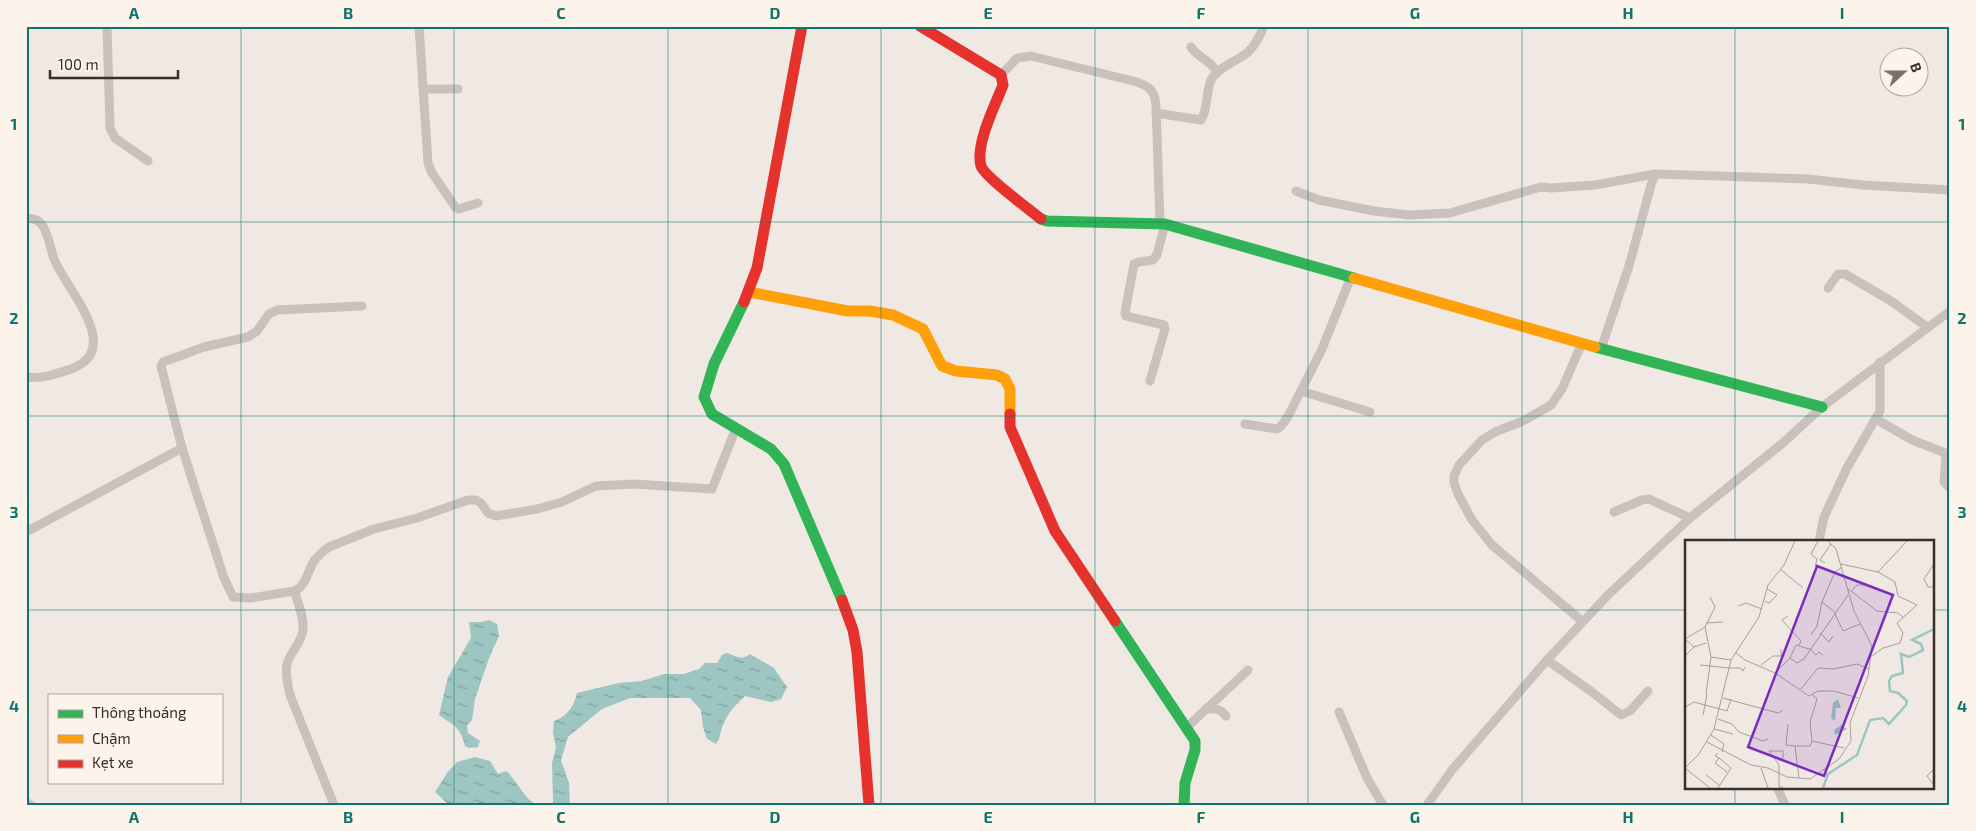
<svg xmlns="http://www.w3.org/2000/svg" width="1976" height="831" viewBox="0 0 1976 831" font-family="'Exo 2',sans-serif">
	<style>
		.water { fill: url(#water-ripples) }
		.lines { fill: none; stroke-linecap: round; stroke-linejoin: round }
		.street { stroke: #c9c1bc; stroke-width: 9 }
		.fast { stroke: #30b455; stroke-width: 11 }
		.slow { stroke: #ff9f0a; stroke-width: 11 }
		.jam { stroke: #e5322d; stroke-width: 11 }
		.grid { fill: none; stroke: #0f766e; stroke-width: 1; stroke-opacity: 0.55 }
		.inset-river { fill: none; stroke: #9dc5c1; stroke-width: 2.5 }
		.inset-road { fill: none; stroke: #a89e99; stroke-width: 1 }
		.view { fill: #7b2cbf; fill-opacity: 0.15; stroke: #7b2cbf; stroke-width: 2.5 }
		.inset-edge { fill: none; stroke: #3b2d29; stroke-width: 2.5 }
		.neatline { fill: none; stroke: #0f766e; stroke-width: 2 }
		.grid-label { font-size: 16px; text-anchor: middle; font-weight: bold; fill: #0f766e }
	</style>
	<defs>
		<pattern id="water-ripples" width="26" height="14" patternUnits="userSpaceOnUse" patternTransform="scale(1.25)"><rect width="26" height="14" fill="#9dc5c1"/><path d="M2 4q2-2 4 0t4 0M15 11q2-2 4 0t4 0" fill="none" stroke="#81a09d"/></pattern>
	</defs>
	<rect width="100%" height="100%" fill="#f0e9e3"/>
	<g class="water">
		<path d="M489,620L497,624L499,636L489,658L475,699L472,720L467,726L468,733L480,741L478,747L469,748L465,746C460,726 454,726 439,715L448,677L471,638L469,622H481Z"/>
		<path d="M728,653C736,657 743,660 750,654L774,668L787,687L781,699L771,702L745,696C737,704 727,713 723,725C720,732 721,737 716,744L707,739L703,727L701,710L690,698H630L602,709L568,737L561,760L569,783L570,805H549L553,802L552,763L556,747L553,733L554,721C567,716 574,707 577,693L619,683L642,681L664,674H684L699,669L705,663H717L722,655Z"/>
		<path d="M475,757L490,761L498,774L506,771C518,781 524,800 538,805H449L435,792L447,773L457,762Z"/>
	</g>
	<g class="lines">
		<g class="street">
			<polyline points="107,26 110,128 115,138 148,161"/>
			<polyline points="419,26 428,163 432,173 456,208 459,209 478,203"/>
			<path d="M1191,47C1197,58 1213,61 1217,73"/>
			<path d="M1001,75L1017,58L1031,56L1137,82C1151,87 1155,92 1156,106L1160,223"/>
			<polyline points="424,89 458,89"/>
			<path d="M1156,113L1201,120C1209,108 1205,91 1212,78C1219,67 1237,61 1247,53C1255,46 1260,36 1264,26"/>
			<polyline points="1655,174 1808,179 1863,185 1950,190"/>
			<polyline points="1296,191 1319,200 1374,211 1409,215 1450,213 1541,187 1551,188 1595,185 1655,174 1651,185 1629,266 1601,349"/>
			<path d="M26,219C47,214 49,246 54,259C66,289 125,349 71,369C56,374 42,379 26,377"/>
			<polyline points="1351,277 1322,349 1301,391 1370,412"/>
			<polyline points="1828,288 1838,274 1845,274 1891,301 1927,327"/>
			<polyline points="1582,343 1562,389 1551,405 1523,421 1495,432 1482,440 1459,465 1454,476 1454,483 1458,494 1472,520 1492,545 1582,621"/>
			<polyline points="1150,381 1165,329 1164,325 1130,317 1126,316 1125,313 1134,264 1139,262 1153,260 1157,255 1165,224"/>
			<polyline points="1876,419 1912,440 1943,452 1946,456 1944,482 1950,488"/>
			<path d="M1245,424L1277,429C1287,424 1294,402 1301,391"/>
			<polyline points="182,448 161,366 163,362 204,347 248,337 257,331 269,314 277,310 362,306"/>
			<polyline points="1614,512 1642,500 1649,499 1690,518"/>
			<path d="M26,532L182,448L224,578L233,597L251,598L294,591C298,603 304,617 303,629C302,643 290,652 287,664C285,674 288,686 290,695L334,805"/>
			<polyline points="1819,541 1824,517 1847,468 1880,411 1880,362"/>
			<path d="M294,591C306,587 308,570 314,561C319,555 323,551 329,547L374,529L417,518L468,500H476L481,503L488,513L496,516L537,509L562,502L596,486L634,484L712,489L736,428"/>
			<polyline points="1547,660 1592,692 1621,715 1630,711 1648,691"/>
			<path d="M1206,709C1215,708 1221,709 1226,716"/>
			<polyline points="1339,712 1367,778 1383,805"/>
			<polyline points="1186,728 1248,670"/>
			<polyline points="1777,787 1785,805"/>
			<polyline points="26,802 31,805"/>
			<polyline points="1427,805 1452,770 1547,660 1608,595 1690,518 1784,442 1822,407 1950,311"/>
		</g>
		<g class="fast">
			<polyline points="1041,219 1047,221 1165,224 1354,278"/>
			<polyline points="744,302 714,364 704,397 712,414 771,449 784,464 842,600"/>
			<polyline points="1595,347 1822,407"/>
			<polyline points="1115,621 1195,741 1195,750 1185,783 1184,805"/>
		</g>
		<g class="slow">
			<polyline points="1354,278 1595,347"/>
			<polyline points="749,292 848,311 870,311 893,315 923,329 942,366 956,371 997,375 1005,379 1010,389 1010,414"/>
		</g>
		<g class="jam">
			<path d="M920,26L1001,75L1003,85C995,106 975,144 981,166C984,176 1030,210 1041,219"/>
			<polyline points="744,302 757,268 802,26"/>
			<polyline points="1010,414 1010,427 1055,531 1115,621"/>
			<polyline points="842,600 853,630 857,652 869,805"/>
		</g>
	</g>
	<path class="grid" d="M241,26V805M454,26V805M668,26V805M881,26V805M1095,26V805M1308,26V805M1522,26V805M1735,26V541M26,222H1950M26,416H1950M26,610H1686M1932,610H1950M1735,787V805"/>
	<g transform="translate(1685 540)">
		<rect width="249" height="249" fill="#f0e9e3"/>
		<path d="M153,159L156,168H151L150,181L162,189L150,195L149,190L156,185L146,178L148,163Z" fill="#9dc5c1"/>
		<path class="inset-river" d="M138,248L143,234L172,215L185,180L198,178L204,184L221,165L222,161L213,153L205,151L204,141L207,136L218,133L216,114L224,117L238,110L236,104L227,100L249,89"/>
		<path class="inset-road" d="M140,23L135,20L146,4M156,24L193,32L222,1M249,24L239,39L243,47H249M130,27L132,19L126,14L133,1M95,29L118,48M162,48L192,71L213,73L218,77M167,50L172,45H182M80,61L84,63L92,55L82,49M137,62L150,32L157,27M53,66L61,63L77,69M150,74L158,91L175,84M103,76L97,80L116,101L114,105M21,83L38,82M20,87L26,117L46,120M135,93L144,102L148,96M126,95L132,86L137,62L151,73M0,99L20,87L30,67L25,57M0,99L9,107L21,103M124,108L131,115L134,112L138,115M50,112L60,120L90,133L124,156L133,151H149L173,158M105,118L111,105L124,109M184,118L198,108L215,103L218,93L212,83L232,65L213,56L210,42L193,32M0,122L1,115L9,107M15,125L44,128M76,125L88,116H96V109M44,128H55L58,131L60,127M90,133L105,118L112,123L119,119L163,55M116,149L133,128L148,129L172,124L184,129M21,154L26,117M38,158L93,173L98,170M0,167L9,162L42,171L46,159M18,175L22,154M33,179L47,184L54,192L78,201L83,199M103,184L101,205L110,206M29,189L48,194M26,195L39,204L37,212M127,201L125,182L132,159L128,155M22,202L66,225L83,228L102,237L125,239L154,219L166,201L165,183L183,136L187,106L169,71L151,9L143,1M33,213L30,216L34,218L30,223L42,232M93,221L98,218V211H84L94,225V247H98M0,228L14,214L29,189L46,120L74,77L83,45L99,25L110,1M0,228L25,248M76,228L83,248M249,229L242,236L249,245M21,235L34,245M114,238L110,206H125L127,201L159,208M33,248L46,228L34,218"/>
		<path class="view" d="M132,26L208,55L139,236L63,207Z"/>
		<rect width="249" height="249" class="inset-edge"/>
	</g>
	<rect width="1976" height="831" fill="none" stroke="#fcf3eb" stroke-width="55"/>
	<rect x="48" y="694" width="175" height="90" fill="#fcf3eb" stroke="#afa49d"/>
	<rect x="58" y="710" width="25" height="8" fill="#30b455" stroke="#afa49d"/>
	<text x="92" y="718" font-size="15" fill="#3b2d29">Thông thoáng</text>
	<rect x="58" y="735" width="25" height="8" fill="#ff9f0a" stroke="#afa49d"/>
	<text x="92" y="744" font-size="15" fill="#3b2d29">Chậm</text>
	<rect x="58" y="760" width="25" height="8" fill="#e5322d" stroke="#afa49d"/>
	<text x="92" y="768" font-size="15" fill="#3b2d29">Kẹt xe</text>
	<g transform="translate(1904 72) rotate(69)"><circle r="24" fill="#fcf3eb" stroke="#afa49d"/>
	<path d="M0-4L9 19L0 12L-9 19Z" fill="#7a6f6a"/>
	<text y="-8" font-size="14" font-weight="bold" text-anchor="middle" fill="#3b2d29">B</text>
	</g>
	<path d="M50 70v8h128v-8" fill="none" stroke="#3b2d29" stroke-width="2.5"/>
	<text x="58" y="70" font-size="15" fill="#3b2d29" stroke="#fcf3eb" stroke-width="4" paint-order="stroke">100 m</text>
	<rect x="28" y="28" width="1920" height="776" class="neatline"/>
	<g class="grid-label">
		<text x="134" y="19">A</text>
		<text x="348" y="19">B</text>
		<text x="561" y="19">C</text>
		<text x="775" y="19">D</text>
		<text x="988" y="19">E</text>
		<text x="1201" y="19">F</text>
		<text x="1415" y="19">G</text>
		<text x="1628" y="19">H</text>
		<text x="1842" y="19">I</text>
		<text x="14" y="130">1</text>
		<text x="1962" y="130">1</text>
		<text x="14" y="324">2</text>
		<text x="1962" y="324">2</text>
		<text x="14" y="518">3</text>
		<text x="1962" y="518">3</text>
		<text x="14" y="712">4</text>
		<text x="1962" y="712">4</text>
		<text x="134" y="823">A</text>
		<text x="348" y="823">B</text>
		<text x="561" y="823">C</text>
		<text x="775" y="823">D</text>
		<text x="988" y="823">E</text>
		<text x="1201" y="823">F</text>
		<text x="1415" y="823">G</text>
		<text x="1628" y="823">H</text>
		<text x="1842" y="823">I</text>
	</g>
</svg>
